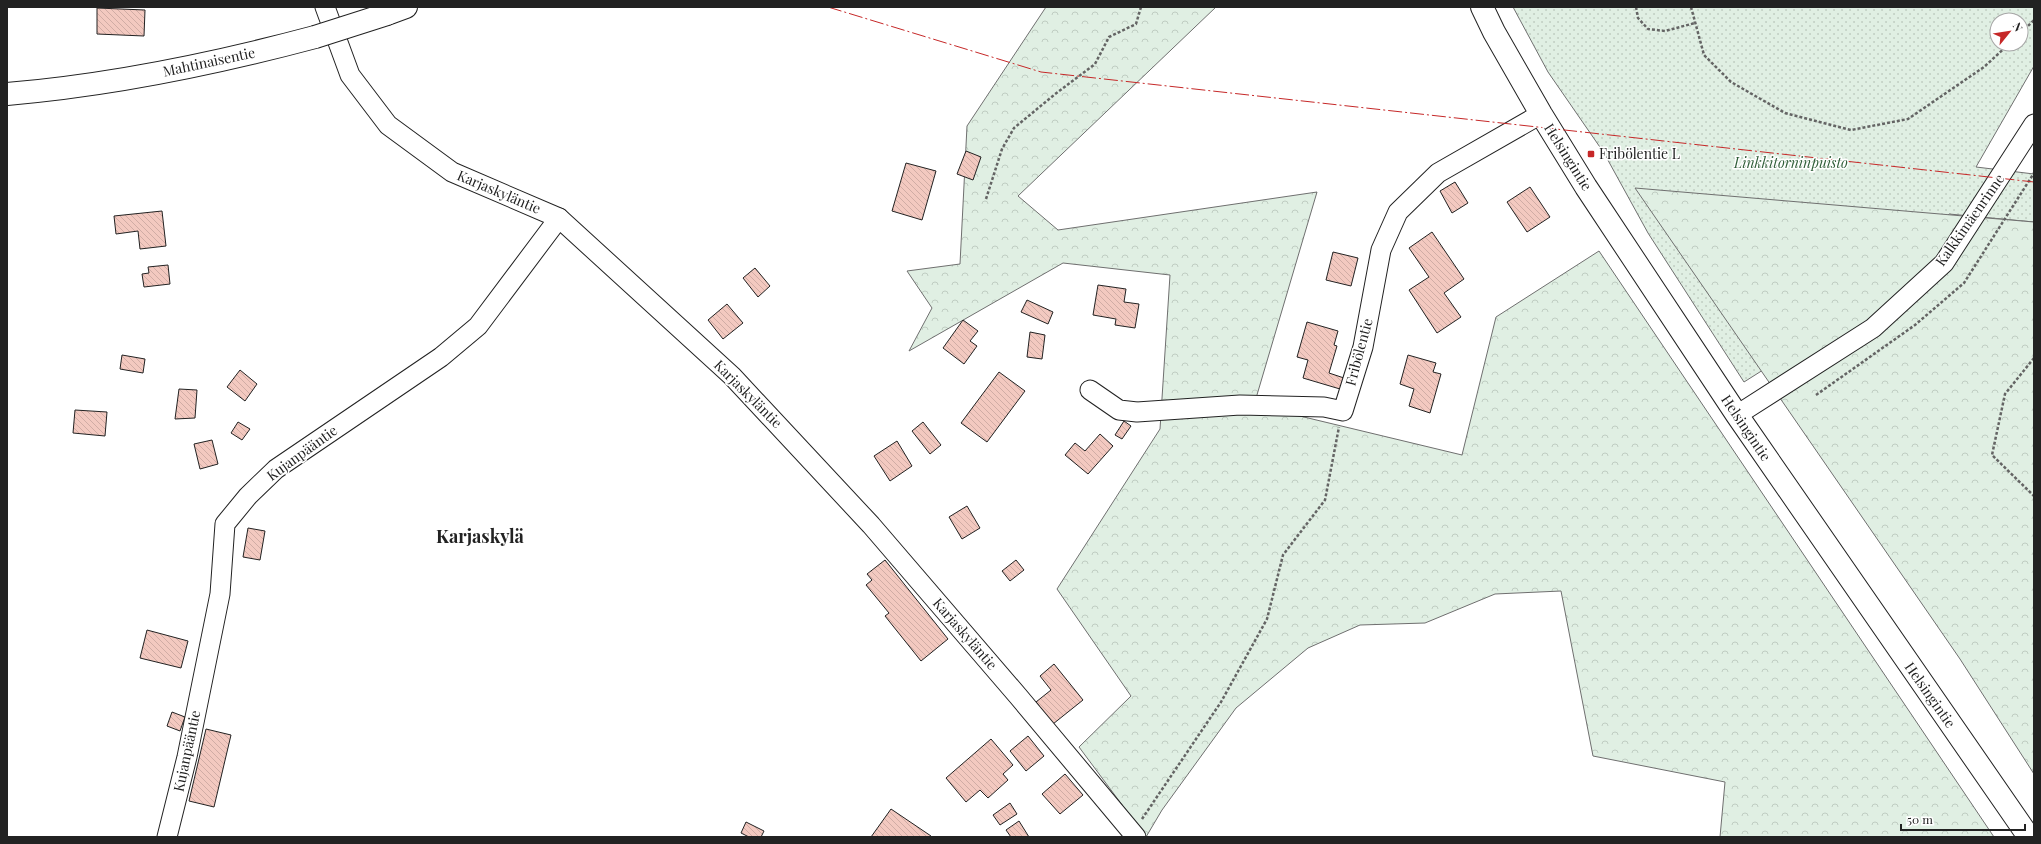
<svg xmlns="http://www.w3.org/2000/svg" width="2041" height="844" viewBox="0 0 2041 844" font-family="'Playfair Display',serif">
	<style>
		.grass { fill: url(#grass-dots); stroke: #6f6f6f; fill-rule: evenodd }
		.forest { fill: url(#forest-crowns); stroke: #6f6f6f }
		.building { fill: url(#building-back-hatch); stroke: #222 }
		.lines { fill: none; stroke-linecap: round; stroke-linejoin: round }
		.minor-casing { stroke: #222; stroke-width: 21 }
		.major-casing { stroke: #222; stroke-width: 24 }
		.path { stroke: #646464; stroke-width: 2.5; stroke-dasharray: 3 2; stroke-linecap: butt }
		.minor { stroke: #fff; stroke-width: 19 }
		.major { stroke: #fff; stroke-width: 22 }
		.major-bridge-casing { stroke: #222; stroke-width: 24; stroke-linecap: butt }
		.major-bridge { stroke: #fff; stroke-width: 22 }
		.power { stroke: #c62828; stroke-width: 1; stroke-dasharray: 14 3 2 3; stroke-linecap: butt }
		.poi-dot { fill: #c62828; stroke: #fff; stroke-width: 1.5 }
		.labels { text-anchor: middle; stroke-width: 3; stroke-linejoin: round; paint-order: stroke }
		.street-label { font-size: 14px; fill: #222; stroke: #fff }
		.poi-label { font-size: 14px; fill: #222; stroke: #fff; text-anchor: start }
		.park-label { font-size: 14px; font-style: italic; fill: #2f5e38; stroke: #fff }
		.district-label { font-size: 18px; font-weight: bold; fill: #222; stroke: #fff }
	</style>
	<defs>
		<pattern id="grass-dots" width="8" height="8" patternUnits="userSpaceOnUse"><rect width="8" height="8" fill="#e0efe3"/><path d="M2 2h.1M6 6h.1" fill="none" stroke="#c0cdc2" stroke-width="1.8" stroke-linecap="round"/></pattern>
		<pattern id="forest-crowns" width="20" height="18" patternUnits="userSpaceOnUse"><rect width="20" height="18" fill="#e0efe3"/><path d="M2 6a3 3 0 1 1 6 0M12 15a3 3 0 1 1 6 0" fill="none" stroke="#c0cdc2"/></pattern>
		<pattern id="building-back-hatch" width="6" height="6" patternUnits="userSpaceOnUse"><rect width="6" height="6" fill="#f3c9c0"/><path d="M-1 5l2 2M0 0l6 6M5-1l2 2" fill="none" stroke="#d0aca5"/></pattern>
	</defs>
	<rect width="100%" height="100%" fill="#fff"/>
	<path class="grass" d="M1513,7H2034V66L1976,167L2034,174V222L1949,214L1877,298L1744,382L1648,233L1604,153L1548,72ZM1997,20H2021V44H1997Z"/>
	<g class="forest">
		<polygon points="1046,7 1216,7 1018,196 1058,230 1317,192 1254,405 1462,455 1496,317 1599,251 1994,837 1720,837 1725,782 1593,756 1561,591 1495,594 1425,623 1360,625 1308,648 1236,708 1162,810 1146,837 1079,747 1131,696 1057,589 1160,429 1170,275 1063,263 909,351 932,308 907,271 960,264 967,126"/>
		<polygon points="1635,188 2034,222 2034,774 1960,659"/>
	</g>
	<g class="building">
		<polygon points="97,8 145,10 144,36 97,34"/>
		<polygon points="966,151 981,157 973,180 957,174"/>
		<polygon points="906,163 936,171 922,220 892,211"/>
		<polygon points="1455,182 1468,203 1452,213 1440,191"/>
		<polygon points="1530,187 1550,217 1527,232 1507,202"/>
		<polygon points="162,211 166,246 140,249 138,231 116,234 114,216"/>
		<polygon points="1432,232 1464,279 1444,293 1461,317 1437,333 1409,290 1429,277 1409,248"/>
		<polygon points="1333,252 1358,258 1351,286 1326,280"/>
		<polygon points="168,265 170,284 144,287 142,274 149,273 148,267"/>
		<polygon points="755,268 770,286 758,297 743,278"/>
		<polygon points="1098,285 1126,289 1124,302 1139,304 1135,328 1115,325 1116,319 1093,315"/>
		<polygon points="1027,300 1053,312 1048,324 1021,312"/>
		<polygon points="727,304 743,323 723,339 708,320"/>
		<polygon points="963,320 978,331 970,341 977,346 964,364 943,348"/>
		<polygon points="1307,322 1338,331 1334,345 1337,346 1329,373 1344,378 1340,389 1303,378 1308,360 1297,357"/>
		<polygon points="1030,332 1045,335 1042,359 1027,357"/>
		<polygon points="122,355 145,359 143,373 120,369"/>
		<polygon points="1408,355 1436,363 1433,372 1441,374 1430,413 1409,406 1414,389 1400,384"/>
		<polygon points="240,370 257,384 245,401 227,387"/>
		<polygon points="999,372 1025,391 987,442 961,423"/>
		<polygon points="179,389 197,390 195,418 175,419"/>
		<polygon points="75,410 107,412 105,436 73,433"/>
		<polygon points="1124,421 1131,426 1122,439 1115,435"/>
		<polygon points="238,422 250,429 242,440 231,433"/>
		<polygon points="923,422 941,445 930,454 912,431"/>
		<polygon points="1100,434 1113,446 1088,474 1065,455 1075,443 1085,451"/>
		<polygon points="212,440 218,464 200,469 194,444"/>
		<polygon points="897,441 912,466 890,481 874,456"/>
		<polygon points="967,506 980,528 962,539 949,517"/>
		<polygon points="248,528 265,531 260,560 243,557"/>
		<polygon points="885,560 948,639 921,661 885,616 889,613 866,585 872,580 867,574"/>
		<polygon points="1016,560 1024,570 1010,581 1002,571"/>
		<polygon points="147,630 188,641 181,668 140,658"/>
		<polygon points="1054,664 1083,700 1053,724 1036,702 1051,690 1040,676"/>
		<polygon points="172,712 185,717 180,731 167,726"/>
		<polygon points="206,729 231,735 214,807 189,801"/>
		<polygon points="1028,736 1044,756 1026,771 1010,751"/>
		<polygon points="991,739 1013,765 1003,774 1008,780 988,798 980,790 966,802 946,778"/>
		<polygon points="1065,774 1083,795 1060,814 1042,794"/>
		<polygon points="1010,803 1017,814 1000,825 993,815"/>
		<polygon points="891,809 931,836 930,837 871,837"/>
		<polygon points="1019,821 1029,837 1011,837 1006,830"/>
		<polygon points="746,822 764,831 761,837 749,837 741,833"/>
	</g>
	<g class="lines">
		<g class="minor-casing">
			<g id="minor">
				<polyline points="325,7 350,75 388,125 452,172 559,218 732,376 871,525 1018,696 1136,837"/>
				<polyline points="1090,390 1119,410 1137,412 1240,405 1324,407 1343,411 1363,347 1381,250 1398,212 1438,173 1541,114"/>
				<polyline points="1737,415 1873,328 1944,263 2034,124"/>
				<polyline points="167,837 187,757 220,594 225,524 248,496 276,469 441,357 478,326 559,218"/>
			</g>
		</g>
		<g class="major-casing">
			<g id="major">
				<polyline points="1482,7 1494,32 1541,114 1586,187 1737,415 2029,837"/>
				<polyline points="387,14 406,7"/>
				<path d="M7,94C112,85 214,64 315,37"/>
			</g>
		</g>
		<g class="path">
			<polyline points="1636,7 1638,18 1648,29 1665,31 1695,23"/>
			<polyline points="1691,7 1704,55 1731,82 1785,113 1851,130 1908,119 1984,67 2009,44"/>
			<polyline points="2021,33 2034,20"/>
			<polyline points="986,199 1002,149 1014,128 1054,95 1095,64 1109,37 1136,24 1141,7"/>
			<polyline points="2034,358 2005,394 1992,455 2034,496"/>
			<polyline points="1816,395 1915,325 1964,283 2034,173"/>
			<polyline points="1142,819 1221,702 1267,619 1283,555 1325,500 1339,427"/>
		</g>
		<use href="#minor" class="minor"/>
		<use href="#major" class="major"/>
		<g class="major-bridge-casing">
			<polyline id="major-bridge" points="315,37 387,14"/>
		</g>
		<use href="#major-bridge" class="major-bridge"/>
		<polyline class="power" points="828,7 1041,72 2034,182"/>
	</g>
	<rect class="poi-dot" x="1587" y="150" width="8" height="8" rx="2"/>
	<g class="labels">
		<g class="street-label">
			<text transform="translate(209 62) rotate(-12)" y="5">Mahtinaisentie</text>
			<text transform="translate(1568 157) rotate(58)" y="5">Helsingintie</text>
			<text transform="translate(499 192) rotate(23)" y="5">Karjaskyläntie</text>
			<text transform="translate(1970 220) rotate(-55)" y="5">Kalkkimäenrinne</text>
			<text transform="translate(1359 352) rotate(-75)" y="5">Fribölentie</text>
			<text transform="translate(748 394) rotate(45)" y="5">Karjaskyläntie</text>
			<text transform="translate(1746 428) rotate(56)" y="5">Helsingintie</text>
			<text transform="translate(302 453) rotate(-36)" y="5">Kujanpääntie</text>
			<text transform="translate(965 634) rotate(49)" y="5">Karjaskyläntie</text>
			<text transform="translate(1930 695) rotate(55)" y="5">Helsingintie</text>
			<text transform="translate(187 751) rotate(-78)" y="5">Kujanpääntie</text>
		</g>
		<g class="poi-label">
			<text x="1599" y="159">Fribölentie L</text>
		</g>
		<g class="park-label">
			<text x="1791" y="168">Linkkitorninpuisto</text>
		</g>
		<g class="district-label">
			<text x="480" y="543">Karjaskylä</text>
		</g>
	</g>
	<rect width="2041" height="844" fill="none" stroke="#222222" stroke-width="16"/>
	<g transform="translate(2009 32) rotate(60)"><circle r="19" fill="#ffffff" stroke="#a7a7a7"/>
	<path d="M0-3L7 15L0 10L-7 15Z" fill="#c62828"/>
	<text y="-6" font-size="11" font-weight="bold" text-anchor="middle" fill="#222222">N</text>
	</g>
	<path d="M1901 824v6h124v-6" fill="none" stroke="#222222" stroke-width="2"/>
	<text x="1907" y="824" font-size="12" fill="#222222" stroke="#ffffff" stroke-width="3" paint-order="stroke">50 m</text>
</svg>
